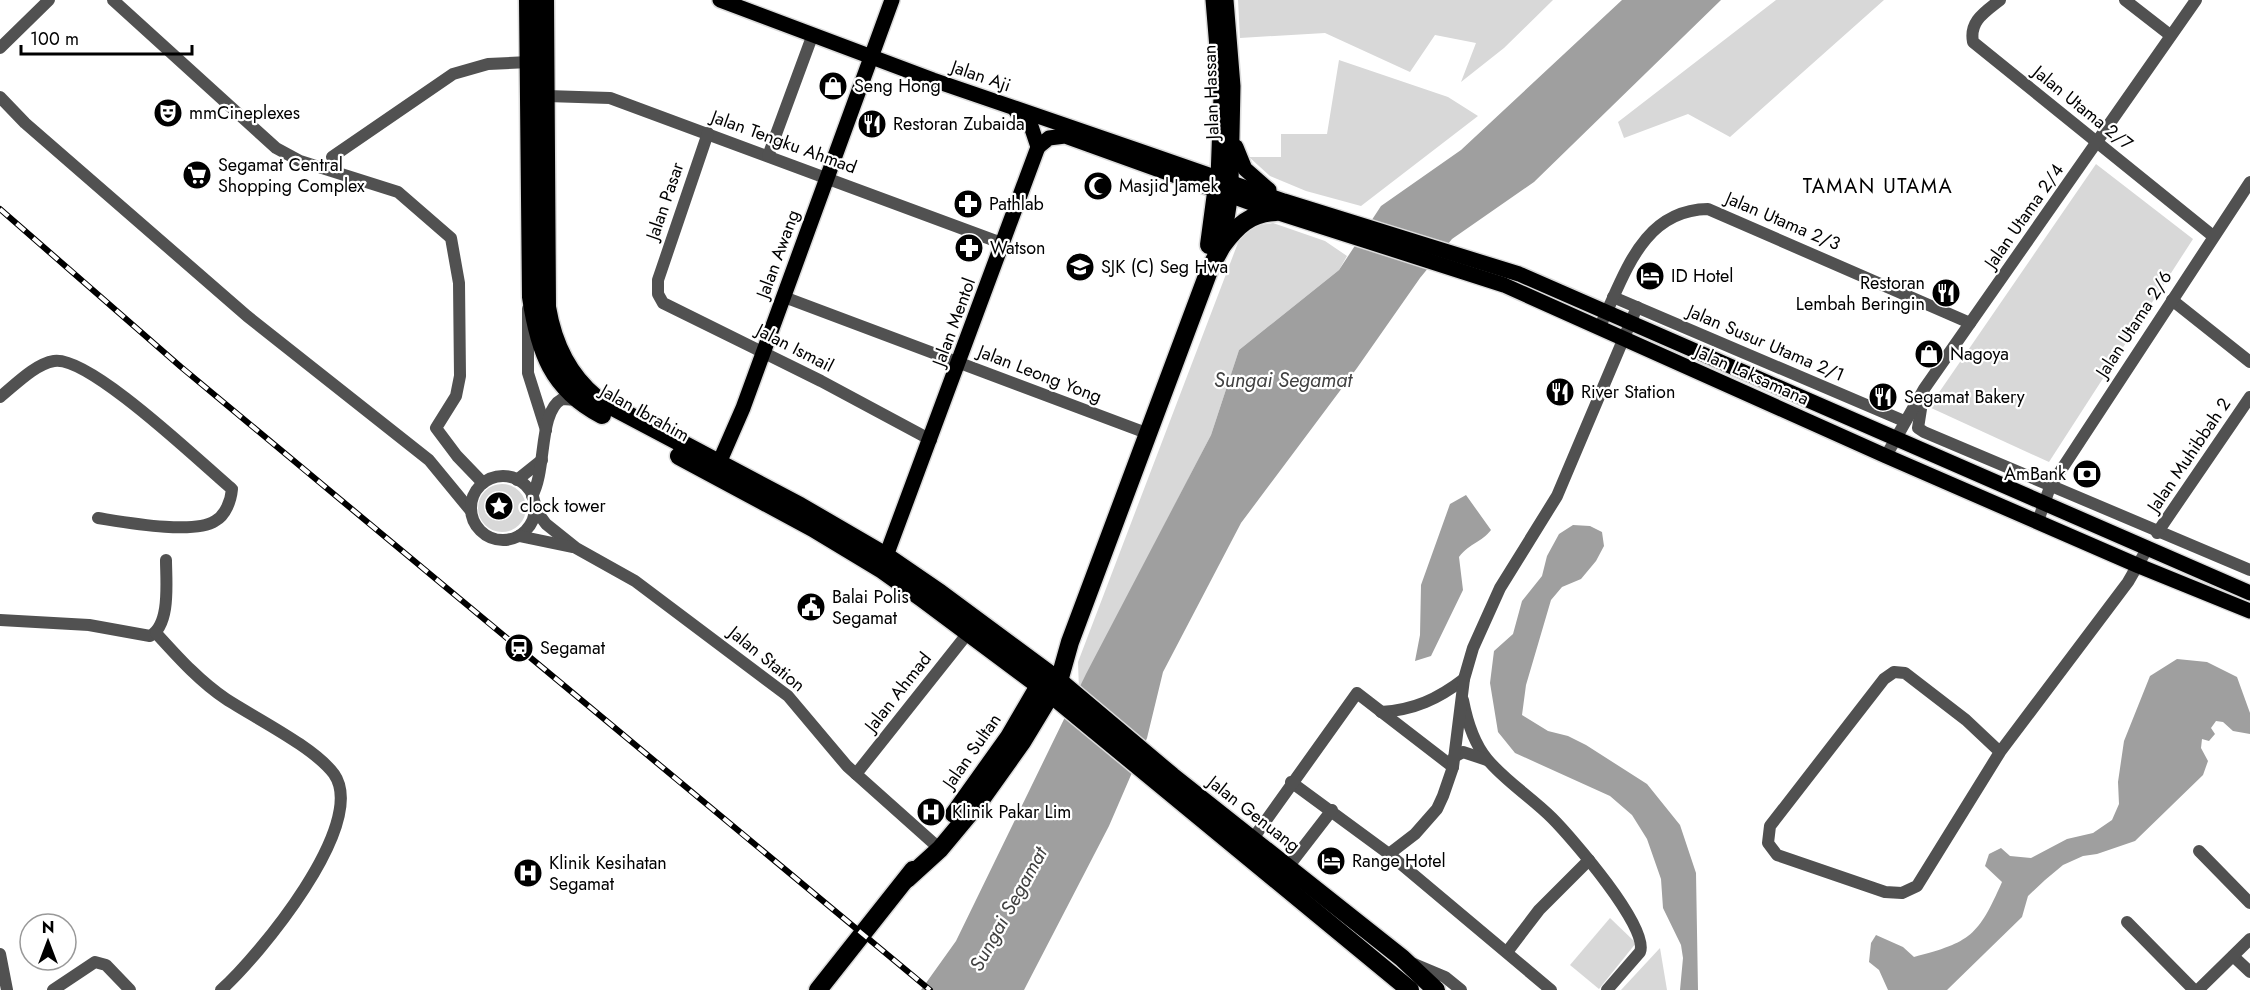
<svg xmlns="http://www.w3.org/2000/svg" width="2250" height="990" viewBox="0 0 2250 990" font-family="Jost,sans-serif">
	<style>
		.green { fill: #d8d8d8 }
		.water { fill: #9f9f9f }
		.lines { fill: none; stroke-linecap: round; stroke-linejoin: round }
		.major-casing { stroke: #dbdbdb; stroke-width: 18 }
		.highway-casing { stroke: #dbdbdb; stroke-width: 21 }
		.minor { stroke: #515151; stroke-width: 12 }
		.major { stroke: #000; stroke-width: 15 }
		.highway { stroke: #000; stroke-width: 18 }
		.rail-casing { stroke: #000; stroke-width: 6 }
		.rail { stroke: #fff; stroke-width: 4; stroke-dasharray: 11; stroke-linecap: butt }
		.labels { text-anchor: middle; stroke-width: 4.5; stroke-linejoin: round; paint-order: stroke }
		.street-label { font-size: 18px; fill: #000; stroke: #fff }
		.poi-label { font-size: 18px; fill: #000; stroke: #fff; text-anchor: start }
		.neighbourhood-label { font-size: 20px; letter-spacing: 1.5px; fill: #000; stroke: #fff }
		.water-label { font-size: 20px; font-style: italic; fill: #404040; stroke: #fff }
	</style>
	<rect width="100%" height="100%" fill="#fff"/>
	<g class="green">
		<polygon points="1238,0 1553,0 1504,48 1461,82 1476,43 1435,35 1410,72 1325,33 1240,38"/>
		<polygon points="1776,0 1884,0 1730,137 1688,114 1624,138 1618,122"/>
		<polygon points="1339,60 1448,97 1478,116 1361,206 1306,191 1270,176 1249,157 1281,157 1281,134 1327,134"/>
		<polygon points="2096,164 2193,239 2049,462 1929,407"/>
		<polygon points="1273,223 1325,241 1347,256 1339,270 1239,350 1211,435 1079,690 1078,662 1244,227"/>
		<circle cx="502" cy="508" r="24"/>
		<polygon points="1610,918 1636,943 1599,989 1570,965"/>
		<polygon points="1660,948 1667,990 1621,990"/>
	</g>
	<g class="water">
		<polygon points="1622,0 1721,0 1534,182 1452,239 1420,278 1357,368 1241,523 1163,672 1147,738 1109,826 1024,990 921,990 956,941 1086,674 1211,435 1239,350 1339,270 1381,206 1461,150"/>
		<path d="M1466,495L1491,530C1481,543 1471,542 1459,557L1463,590L1431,656L1415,661L1420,635L1421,585L1450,504Z"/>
		<polygon points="1573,525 1590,526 1602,532 1604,546 1596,561 1581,579 1562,587 1551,600 1526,685 1522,715 1548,731 1568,736 1586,745 1647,784 1680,825 1696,873 1698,990 1680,990 1683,958 1681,945 1663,908 1661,879 1647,839 1632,815 1610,796 1515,753 1498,732 1490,683 1494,651 1513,634 1522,601 1542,576 1547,556 1559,534"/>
		<path d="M2177,659L2207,662L2237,677L2250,713V734L2233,731L2223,722L2216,721L2211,728L2215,734L2209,741L2202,739L2201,748L2208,761L2203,775L2135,841L2097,854L2083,856L2063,865L2045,880L2028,896L2022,917L1947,990H1888L1879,970L1869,962L1871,943L1876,935L1903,947L1914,957C1971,942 1978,936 2002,882L1985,866L1989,854L2001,848L2010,856L2031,858L2067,839L2093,833L2112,820L2119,804L2118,782L2124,741L2150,676Z"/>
	</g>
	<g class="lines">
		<g class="major-casing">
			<g id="major">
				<polyline points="720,0 933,80 1140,151 1284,201 1519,274 2250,593"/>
				<polyline points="1213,0 1221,96 1218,178"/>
				<polyline points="1226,0 1233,86 1231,183"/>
				<polyline points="1038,147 1049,138 1065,136 1276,212 1504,285 1886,456 2139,566 2250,611"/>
				<polyline points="1236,147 1245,169 1269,190"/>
				<polyline points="719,463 743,408 892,0"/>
				<polyline points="886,556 1038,147 1031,126 1016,111"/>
			</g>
		</g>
		<g class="highway-casing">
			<g id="highway">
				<path d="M528,0L531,297C539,351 552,389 602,415"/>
				<path d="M545,0L547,307C553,343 568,375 596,398L800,506L886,556L940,593L1059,681L1172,776L1402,958L1436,990"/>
				<polyline points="1209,245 1218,178"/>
				<path d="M1222,246C1237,226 1250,213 1276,212"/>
				<polyline points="679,456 813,528 881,569 923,599 1052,695 1410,990"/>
				<polyline points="954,814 1009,737 1044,677"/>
				<polyline points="907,879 940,849 980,801 1022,742 1059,681 1070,642 1210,268 1221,248 1231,183"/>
				<polyline points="818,990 913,870"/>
			</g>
		</g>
		<g class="minor">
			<polyline points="113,0 276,148 300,161 398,192 451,238 459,283 460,376 456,396 436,428 457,456 483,483"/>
			<path d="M2000,0C1985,12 1969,21 1973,42L2213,236"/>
			<polyline points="2125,0 2170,35"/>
			<polyline points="0,48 49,0"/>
			<polyline points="547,96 610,98 1004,244"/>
			<polyline points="0,97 25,123 247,316 429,460 471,511"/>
			<polyline points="708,133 658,280 658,294 663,303 821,381 931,440"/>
			<polyline points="768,156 813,34"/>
			<polyline points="332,157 453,74 488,64 529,62"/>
			<polyline points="784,297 1149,434"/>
			<polyline points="1613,297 1904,421"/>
			<polyline points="2172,300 2250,362"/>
			<polyline points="528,309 528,373 546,430"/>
			<path d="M1599,328C1624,279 1640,210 1708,209L1970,323"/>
			<polyline points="1923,396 1918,428 1924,432 2250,570"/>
			<path d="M0,397C15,385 35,364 54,361C89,355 201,463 232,489C231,500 226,515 215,521C194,535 124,522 98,518"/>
			<polyline points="1886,456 1924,389 2196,0"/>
			<circle cx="503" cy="508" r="32"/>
			<polyline points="517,480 542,460"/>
			<path d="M532,496C547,470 538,412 562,399L578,400"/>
			<polyline points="535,509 546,524 576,548 635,581 788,696 847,766 940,849"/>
			<polyline points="2038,521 2050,487 2250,182"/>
			<polyline points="2157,533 2250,397"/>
			<polyline points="519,536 572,547"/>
			<path d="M0,620L89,625L150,636C171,625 166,581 166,560"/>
			<path d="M156,633C177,656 199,681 226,699C255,718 314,747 334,774C369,824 258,957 221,990"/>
			<path d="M1463,700C1467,721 1473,742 1487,759C1505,781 1531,797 1552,818C1571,837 1650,928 1640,952L1607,990"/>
			<path d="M1381,712C1414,710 1438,699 1464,679"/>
			<polyline points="2000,752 1966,720 1905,673 1894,672 1884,679 1770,826 1768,843 1777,855 1885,892 1902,893 1917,886 2000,752 2128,582 2147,549"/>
			<polyline points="1454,757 1463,752 1487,760"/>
			<polyline points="856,774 968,633"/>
			<polyline points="1291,782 1389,854 1551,990"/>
			<polyline points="1252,840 1357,693 1453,767"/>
			<polyline points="2199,851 2250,903"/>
			<polyline points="1389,854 1415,834 1437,809 1443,796 1453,767 1464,679 1473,648 1500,588 1557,496 1637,307"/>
			<polyline points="1288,867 1332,810"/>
			<polyline points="2127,922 2194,990"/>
			<polyline points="1507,952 1539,910 1589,860"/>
			<polyline points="0,954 7,990"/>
			<polyline points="2233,956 2250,972"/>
			<polyline points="1414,964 1445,977 1461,990"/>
			<polyline points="53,990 95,962 106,965 130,990"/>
			<polyline points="2198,990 2250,939"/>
		</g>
		<use href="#major" class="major"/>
		<use href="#highway" class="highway"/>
		<g class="rail-casing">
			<polyline id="rail" points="0,209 181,367 930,990"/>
		</g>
		<use href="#rail" class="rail"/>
	</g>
	<defs>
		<g id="shop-disc" transform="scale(1.5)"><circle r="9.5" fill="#000" stroke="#fff"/><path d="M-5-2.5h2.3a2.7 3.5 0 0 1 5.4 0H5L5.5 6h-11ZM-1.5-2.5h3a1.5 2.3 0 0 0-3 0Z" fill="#fff"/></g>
		<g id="theatre-disc" transform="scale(1.5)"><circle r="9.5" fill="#000" stroke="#fff"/><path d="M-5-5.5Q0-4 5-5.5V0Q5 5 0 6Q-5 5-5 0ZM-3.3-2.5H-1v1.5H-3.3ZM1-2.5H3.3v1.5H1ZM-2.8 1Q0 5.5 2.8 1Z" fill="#fff"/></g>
		<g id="restaurant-disc" transform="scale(1.5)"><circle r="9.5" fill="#000" stroke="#fff"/><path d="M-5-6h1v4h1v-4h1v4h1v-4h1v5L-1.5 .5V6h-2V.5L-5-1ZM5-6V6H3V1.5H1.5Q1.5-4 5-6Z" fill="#fff"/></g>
		<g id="supermarket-disc" transform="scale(1.5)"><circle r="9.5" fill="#000" stroke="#fff"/><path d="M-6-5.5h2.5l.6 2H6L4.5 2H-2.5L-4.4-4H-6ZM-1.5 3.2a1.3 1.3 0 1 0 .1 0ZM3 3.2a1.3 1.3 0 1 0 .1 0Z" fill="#fff"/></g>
		<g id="mosque-disc" transform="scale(1.5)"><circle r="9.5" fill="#000" stroke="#fff"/><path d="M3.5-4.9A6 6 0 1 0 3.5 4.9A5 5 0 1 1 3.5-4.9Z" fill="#fff"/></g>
		<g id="pharmacy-disc" transform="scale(1.5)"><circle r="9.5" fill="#000" stroke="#fff"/><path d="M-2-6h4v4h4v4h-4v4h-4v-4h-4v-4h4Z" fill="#fff"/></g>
		<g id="school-disc" transform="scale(1.5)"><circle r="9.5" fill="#000" stroke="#fff"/><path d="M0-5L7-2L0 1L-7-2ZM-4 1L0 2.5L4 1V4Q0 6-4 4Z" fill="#fff"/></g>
		<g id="hotel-disc" transform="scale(1.5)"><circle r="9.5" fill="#000" stroke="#fff"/><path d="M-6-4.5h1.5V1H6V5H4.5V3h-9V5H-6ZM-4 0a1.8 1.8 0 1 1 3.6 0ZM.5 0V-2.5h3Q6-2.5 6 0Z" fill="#fff"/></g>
		<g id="bank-disc" transform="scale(1.5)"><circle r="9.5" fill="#000" stroke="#fff"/><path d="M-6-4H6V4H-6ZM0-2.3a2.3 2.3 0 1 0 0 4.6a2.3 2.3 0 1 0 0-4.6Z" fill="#fff"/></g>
		<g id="sight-disc" transform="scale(1.5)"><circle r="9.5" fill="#000" stroke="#fff"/><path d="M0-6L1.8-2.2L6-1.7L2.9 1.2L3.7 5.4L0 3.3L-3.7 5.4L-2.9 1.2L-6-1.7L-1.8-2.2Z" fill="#fff"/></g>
		<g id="civic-disc" transform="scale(1.5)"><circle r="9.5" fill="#000" stroke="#fff"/><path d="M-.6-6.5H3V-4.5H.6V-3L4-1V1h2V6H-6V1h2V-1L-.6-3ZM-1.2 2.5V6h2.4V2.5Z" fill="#fff"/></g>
		<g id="station-disc" transform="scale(1.5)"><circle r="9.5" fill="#000" stroke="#fff"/><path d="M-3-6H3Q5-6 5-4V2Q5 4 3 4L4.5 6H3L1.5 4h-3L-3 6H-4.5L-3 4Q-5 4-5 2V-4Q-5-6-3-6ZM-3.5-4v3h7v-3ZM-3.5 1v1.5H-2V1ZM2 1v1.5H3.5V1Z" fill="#fff"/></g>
		<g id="hospital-disc" transform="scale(1.5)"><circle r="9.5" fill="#000" stroke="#fff"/><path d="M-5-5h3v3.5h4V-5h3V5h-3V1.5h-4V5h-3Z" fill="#fff"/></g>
	</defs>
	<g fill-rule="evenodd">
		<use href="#shop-disc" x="833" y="86"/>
		<use href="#theatre-disc" x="168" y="113"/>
		<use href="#restaurant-disc" x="872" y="124"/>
		<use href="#supermarket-disc" x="197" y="175"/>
		<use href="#mosque-disc" x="1098" y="186"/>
		<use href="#pharmacy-disc" x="968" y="204"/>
		<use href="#pharmacy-disc" x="969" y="248"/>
		<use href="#school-disc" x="1080" y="267"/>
		<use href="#hotel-disc" x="1650" y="276"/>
		<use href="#restaurant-disc" x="1946" y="293"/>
		<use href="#shop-disc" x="1929" y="354"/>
		<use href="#restaurant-disc" x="1560" y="392"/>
		<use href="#restaurant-disc" x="1883" y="397"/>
		<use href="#bank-disc" x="2087" y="474"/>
		<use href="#sight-disc" x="499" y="506"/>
		<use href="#civic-disc" x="811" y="607"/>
		<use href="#station-disc" x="519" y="648"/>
		<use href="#hospital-disc" x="931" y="812"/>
		<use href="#hotel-disc" x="1331" y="861"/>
		<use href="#hospital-disc" x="528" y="873"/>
	</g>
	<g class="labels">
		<g class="street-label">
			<text transform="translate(981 76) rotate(19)" y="6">Jalan Aji</text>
			<text transform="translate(1211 92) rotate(-92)" y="6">Jalan Hassan</text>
			<text transform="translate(2083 108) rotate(39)" y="6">Jalan Utama 2/7</text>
			<text transform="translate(784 142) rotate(20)" y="6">Jalan Tengku Ahmad</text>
			<text transform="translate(665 201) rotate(-71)" y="6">Jalan Pasar</text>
			<text transform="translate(2024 216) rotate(-55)" y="6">Jalan Utama 2/4</text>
			<text transform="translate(1783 221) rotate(23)" y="6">Jalan Utama 2/3</text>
			<text transform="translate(778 254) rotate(-70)" y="6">Jalan Awang</text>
			<text transform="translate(954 322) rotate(-70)" y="6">Jalan Mentol</text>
			<text transform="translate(2134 324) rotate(-57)" y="6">Jalan Utama 2/6</text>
			<text transform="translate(1766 343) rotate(23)" y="6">Jalan Susur Utama 2/1</text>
			<text transform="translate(795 348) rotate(27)" y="6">Jalan Ismail</text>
			<text transform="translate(1040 374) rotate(21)" y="6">Jalan Leong Yong</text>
			<text transform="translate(1752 375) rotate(24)" y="6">Jalan Laksamana</text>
			<text transform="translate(645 413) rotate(29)" y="6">Jalan Ibrahim</text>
			<text transform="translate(2189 455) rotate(-56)" y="6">Jalan Muhibbah 2</text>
			<text transform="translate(767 659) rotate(39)" y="6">Jalan Station</text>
			<text transform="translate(898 692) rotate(-52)" y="6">Jalan Ahmad</text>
			<text transform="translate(972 751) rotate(-55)" y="6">Jalan Sultan</text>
			<text transform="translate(1254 814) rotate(38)" y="6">Jalan Genuang</text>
		</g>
		<g class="poi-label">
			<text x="854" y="92">Seng Hong</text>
			<text x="189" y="119">mmCineplexes</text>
			<text x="893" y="130">Restoran Zubaida</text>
			<text x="218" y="171">Segamat Central<tspan x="218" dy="21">Shopping Complex</tspan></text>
			<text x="1119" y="192">Masjid Jamek</text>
			<text x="989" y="210">Pathlab</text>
			<text x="990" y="254">Watson</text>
			<text x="1101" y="273">SJK (C) Seg Hwa</text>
			<text x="1671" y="282">ID Hotel</text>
			<text x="1925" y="289" text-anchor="end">Restoran<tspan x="1925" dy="21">Lembah Beringin</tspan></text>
			<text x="1950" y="360">Nagoya</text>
			<text x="1581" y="398">River Station</text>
			<text x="1904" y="403">Segamat Bakery</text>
			<text x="2066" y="480" text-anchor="end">AmBank</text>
			<text x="520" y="512">clock tower</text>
			<text x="832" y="603">Balai Polis<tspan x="832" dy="21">Segamat</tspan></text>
			<text x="540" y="654">Segamat</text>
			<text x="952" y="818">Klinik Pakar Lim</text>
			<text x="1352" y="867">Range Hotel</text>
			<text x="549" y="869">Klinik Kesihatan<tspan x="549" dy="21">Segamat</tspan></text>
		</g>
		<g class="neighbourhood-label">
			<text x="1878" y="193">TAMAN UTAMA</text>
		</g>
		<g class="water-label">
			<text x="1283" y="387">Sungai Segamat</text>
			<text transform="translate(1008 909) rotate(-61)" y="7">Sungai Segamat</text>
		</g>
	</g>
	<g transform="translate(48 942)"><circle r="28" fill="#ffffff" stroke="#999999" stroke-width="1.5"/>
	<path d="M0-4.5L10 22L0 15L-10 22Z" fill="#000000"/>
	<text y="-9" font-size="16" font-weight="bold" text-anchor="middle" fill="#000000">N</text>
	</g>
	<path d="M21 45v9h171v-9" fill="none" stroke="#000000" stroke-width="3"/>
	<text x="30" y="45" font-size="18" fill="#000000" stroke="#ffffff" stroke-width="4.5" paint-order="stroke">100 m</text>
</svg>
